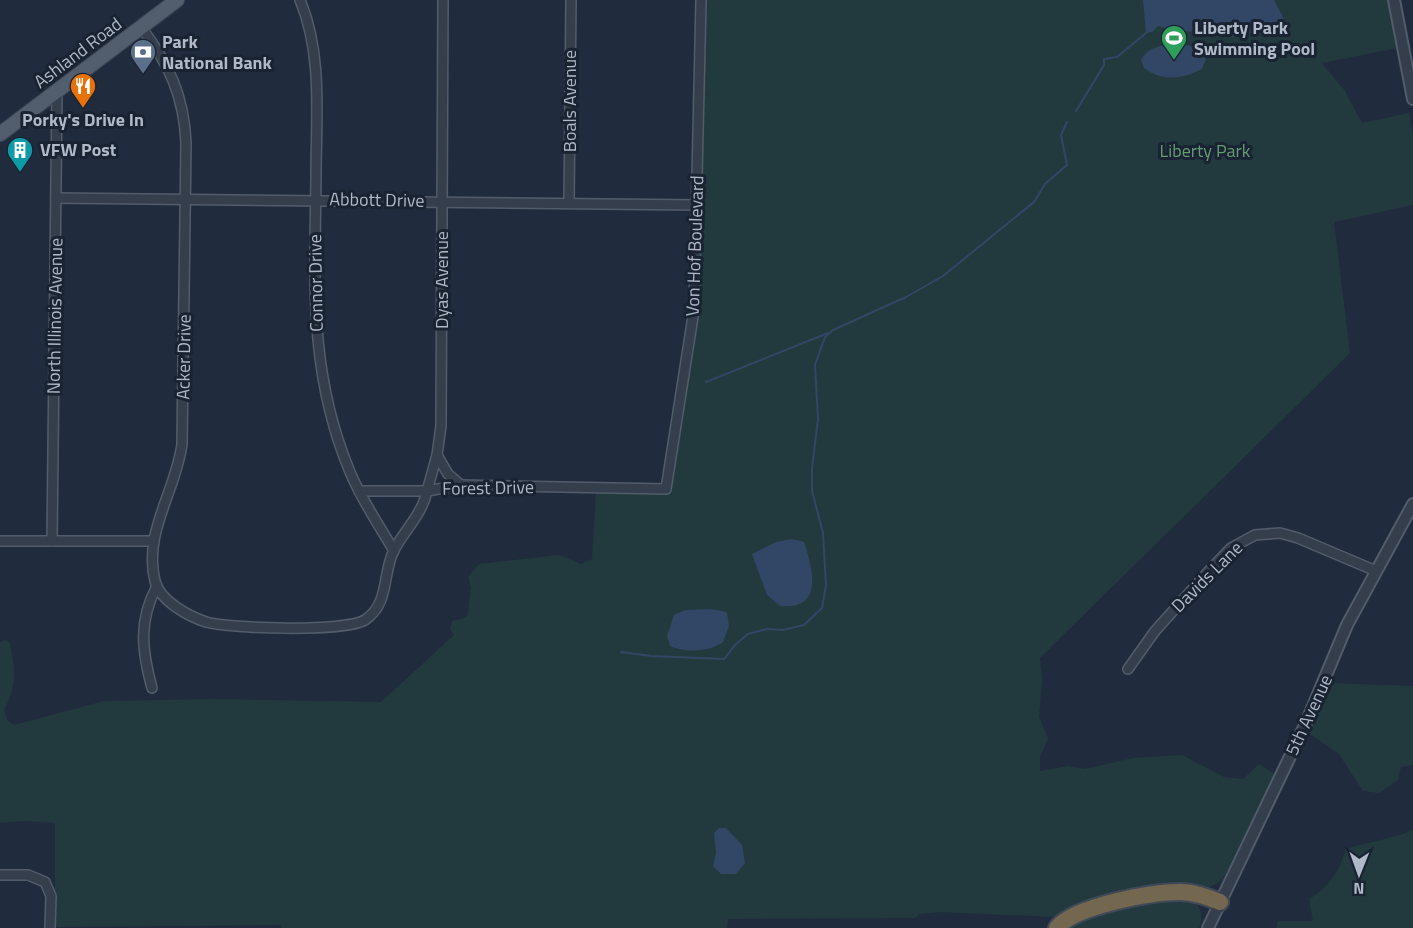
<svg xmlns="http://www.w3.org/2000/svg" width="1413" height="928" viewBox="0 0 1413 928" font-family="'Titillium Web',sans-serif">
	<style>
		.green { fill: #223a3e }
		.water { fill: #324766 }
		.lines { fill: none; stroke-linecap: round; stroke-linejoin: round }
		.stream { stroke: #324766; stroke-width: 2 }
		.minor-casing { stroke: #525c6b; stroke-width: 12 }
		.tertiary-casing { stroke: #525c6b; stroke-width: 14 }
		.primary-casing { stroke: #3d4756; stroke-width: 16 }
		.motorway-casing { stroke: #3f4958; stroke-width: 20 }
		.minor { stroke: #343e4d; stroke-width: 9 }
		.tertiary { stroke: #343e4d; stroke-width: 10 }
		.primary { stroke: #525d6d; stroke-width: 14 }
		.motorway { stroke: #746750; stroke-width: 16 }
		.labels { text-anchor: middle; stroke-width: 6; stroke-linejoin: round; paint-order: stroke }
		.poi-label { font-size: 18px; font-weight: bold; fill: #afb9c9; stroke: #192332; text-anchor: start }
		.street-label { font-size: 18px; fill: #afb9c9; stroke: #192332 }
		.park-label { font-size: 18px; fill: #649c72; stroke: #192332 }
	</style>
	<rect width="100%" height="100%" fill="#202c3d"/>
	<g class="green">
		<path d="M706,0H1388L1397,48L1322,63L1345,91L1362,123L1409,113L1413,136V205L1334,222L1350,353L1040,658L1042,679L1039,717L1048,738L1040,757V771L1069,766L1085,769L1133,758L1182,755L1224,777L1243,779L1259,764L1276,775L1223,879L1208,888L1181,886L1078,906L1054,917L942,912L919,914L915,918L728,919L727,928H281V925L55,927V823L26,821L0,823V642L5,640L10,643C15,671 18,684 4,710L7,720L14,725L104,701L214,699L381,702L454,635L450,629L452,621L465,618L468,614L471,587L468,577L479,564L559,555L581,564L592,559L596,491L671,493L699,302Z"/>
		<polygon points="1329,683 1413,686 1413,765 1401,767 1398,780 1379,793 1363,791 1339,754 1307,732"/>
		<path d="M1413,829V928H1276L1278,921H1313L1309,899C1330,887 1339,871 1346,849C1361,844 1405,836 1413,829Z"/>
		<path d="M1176,899L1194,901C1202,910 1203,917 1199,928H1068C1090,909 1146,903 1176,899Z"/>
	</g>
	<g class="water">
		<polygon points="1143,0 1274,0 1284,19 1268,37 1257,32 1232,37 1208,32 1176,31 1158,26 1152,32 1146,33"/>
		<path d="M1171,44C1183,44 1201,45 1206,59L1202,69C1183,79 1162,82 1144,68L1141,60C1147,48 1159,46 1171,44Z"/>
		<path d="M792,539L804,542C813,569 824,610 780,606L767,595L752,554L776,542Z"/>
		<path d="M710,609L727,612L729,626L723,642C709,652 685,653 670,646L667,636L674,615L685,610Z"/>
		<polygon points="719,828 726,828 742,845 745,863 736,874 721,874 713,866 716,853 714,833"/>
	</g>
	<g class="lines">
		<g class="stream">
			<polyline points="1076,111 1104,65 1104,59 1117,57 1146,33"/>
			<polyline points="833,330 906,297 943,276 1034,202 1045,184 1067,165 1061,135 1067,122"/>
			<polyline points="706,382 828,333"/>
			<polyline points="621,652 651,656 724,659 735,645 748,634 767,629 783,630 804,625 822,608 826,585 823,533 812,491 812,468 818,419 815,365 825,337 833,330"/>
		</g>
		<g class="minor-casing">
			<g id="minor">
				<path d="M300,0C323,55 316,117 316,176C315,280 308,372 350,472C361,499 379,525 394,551"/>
				<path d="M141,27C169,64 184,96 186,143L182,444C176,491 143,532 155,581C160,601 188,616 206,622C231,629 345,632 365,620C390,603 382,574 394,550C404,531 423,513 427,491L461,485L666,489L694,310L701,0"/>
				<polyline points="56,198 697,205"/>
				<polyline points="569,202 571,0"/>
				<polyline points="437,455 448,474 461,485"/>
				<polyline points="359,491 427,491 437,455 441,426 443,0"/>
				<polyline points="0,541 152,541"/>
				<polyline points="52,541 57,91"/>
				<polyline points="1128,669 1155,631 1208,572 1231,548 1255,535 1280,533 1298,538 1376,571"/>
				<path d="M152,688C142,651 138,621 157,586"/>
				<polyline points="0,875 28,875 45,882 51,896 50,928"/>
			</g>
		</g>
		<g class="tertiary-casing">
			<g id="tertiary">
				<polyline points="1394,0 1413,99"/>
				<polyline points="1208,928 1306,723 1347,625 1413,504"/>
			</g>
		</g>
		<g class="primary-casing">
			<polyline id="primary" points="0,134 177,0"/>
		</g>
		<g class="motorway-casing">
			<path id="motorway" d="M1057,928C1074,906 1152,892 1180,892C1194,892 1207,897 1220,902"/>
		</g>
		<use href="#minor" class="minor"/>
		<use href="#tertiary" class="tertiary"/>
		<use href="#primary" class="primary"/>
		<use href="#motorway" class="motorway"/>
	</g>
	<defs>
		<g id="stadium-pin" transform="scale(1.35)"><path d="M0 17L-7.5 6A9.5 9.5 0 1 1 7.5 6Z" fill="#2e9e5b" stroke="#192332"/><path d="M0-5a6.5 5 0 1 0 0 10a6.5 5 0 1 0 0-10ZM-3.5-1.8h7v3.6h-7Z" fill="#fff"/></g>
		<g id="bank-pin" transform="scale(1.35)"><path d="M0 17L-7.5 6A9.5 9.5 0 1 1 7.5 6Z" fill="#5c6f8a" stroke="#192332"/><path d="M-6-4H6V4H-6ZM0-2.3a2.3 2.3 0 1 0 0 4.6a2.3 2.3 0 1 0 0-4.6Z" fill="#fff"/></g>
		<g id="restaurant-pin" transform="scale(1.35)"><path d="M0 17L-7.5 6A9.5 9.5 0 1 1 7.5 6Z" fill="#e8710a" stroke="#192332"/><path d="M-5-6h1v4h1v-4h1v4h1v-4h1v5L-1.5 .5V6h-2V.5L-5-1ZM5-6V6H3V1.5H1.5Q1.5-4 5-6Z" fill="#fff"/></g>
		<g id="building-pin" transform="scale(1.35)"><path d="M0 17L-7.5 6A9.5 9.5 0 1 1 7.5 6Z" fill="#0f9aa8" stroke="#192332"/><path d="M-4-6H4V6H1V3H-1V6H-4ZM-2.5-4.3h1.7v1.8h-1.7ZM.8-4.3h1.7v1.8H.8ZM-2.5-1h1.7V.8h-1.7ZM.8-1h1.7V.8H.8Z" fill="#fff"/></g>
	</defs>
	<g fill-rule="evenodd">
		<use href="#stadium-pin" x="1174" y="38"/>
		<use href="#bank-pin" x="143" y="52"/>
		<use href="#restaurant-pin" x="83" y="86"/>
		<use href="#building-pin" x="20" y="150"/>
	</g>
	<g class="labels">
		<g class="poi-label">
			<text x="1194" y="34">Liberty Park<tspan x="1194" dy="21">Swimming Pool</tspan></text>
			<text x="162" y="48">Park<tspan x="162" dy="21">National Bank</tspan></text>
			<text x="83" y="126" text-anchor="middle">Porky's Drive In</text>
			<text x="40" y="156">VFW Post</text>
		</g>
		<g class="street-label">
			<text transform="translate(78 53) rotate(-37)" y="6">Ashland Road</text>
			<text transform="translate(570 101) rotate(-90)" y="6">Boals Avenue</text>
			<text transform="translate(377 200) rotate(1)" y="6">Abbott Drive</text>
			<text transform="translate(695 246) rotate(-88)" y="6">Von Hof Boulevard</text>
			<text transform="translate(442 280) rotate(-90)" y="6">Dyas Avenue</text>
			<text transform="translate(316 283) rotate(-91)" y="6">Connor Drive</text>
			<text transform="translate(55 316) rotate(-89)" y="6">North Illinois Avenue</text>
			<text transform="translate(184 357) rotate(-89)" y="6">Acker Drive</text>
			<text transform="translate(488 488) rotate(-1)" y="6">Forest Drive</text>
			<text transform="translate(1207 577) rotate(-45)" y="6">Davids Lane</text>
			<text transform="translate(1309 715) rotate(-65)" y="6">5th Avenue</text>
		</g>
		<g class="park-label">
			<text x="1205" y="157">Liberty Park</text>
		</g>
	</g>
	<g transform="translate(1359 874) rotate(181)" stroke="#192332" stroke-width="4.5" paint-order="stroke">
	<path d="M0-4.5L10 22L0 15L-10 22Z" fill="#afb9c9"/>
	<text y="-9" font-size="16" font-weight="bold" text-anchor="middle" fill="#afb9c9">N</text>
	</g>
</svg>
